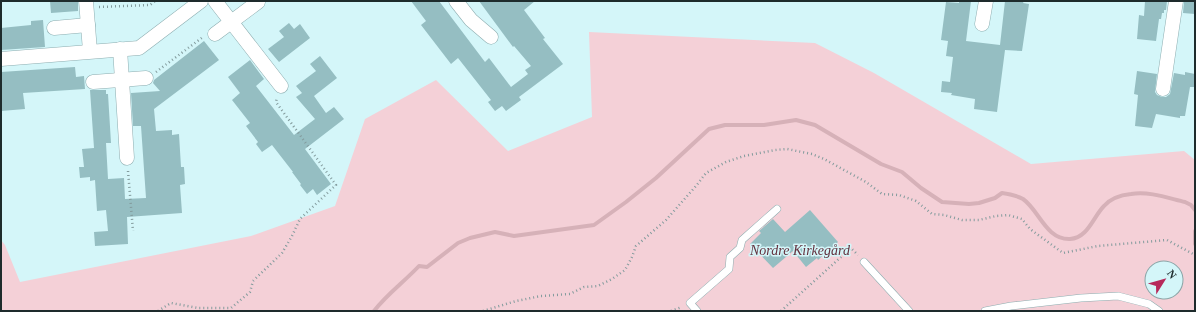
<svg xmlns="http://www.w3.org/2000/svg" width="1196" height="312" viewBox="0 0 1196 312" font-family="'Times New Roman',serif">
	<style>
		.green { fill: #f4d0d7; fill-rule: evenodd }
		.lines { fill: none; stroke-linecap: round; stroke-linejoin: round }
		.stream { stroke: #d6b1b8; stroke-width: 4 }
		.building { fill: #95bec2 }
		.service-casing { stroke: #8dadb0; stroke-width: 8 }
		.minor-casing { stroke: #8dadb0; stroke-width: 15 }
		.path { stroke: #839b9d; stroke-width: 2.5; stroke-dasharray: 1 3; stroke-linecap: butt }
		.service { stroke: #fff; stroke-width: 7 }
		.minor { stroke: #fff; stroke-width: 14 }
		.labels { text-anchor: middle; stroke-width: 3; stroke-linejoin: round; paint-order: stroke }
		.park-label { font-size: 14px; font-style: italic; fill: #63303d; stroke: #d4f6f9 }
	</style>
	<rect width="100%" height="100%" fill="#d4f6f9"/>
	<path class="green" d="M589,32L815,43L874,73L1031,164L1184,151L1195,160V311H1V240L5,245L20,282L251,236L335,206L365,119L436,80L508,151L592,117ZM1152,268H1176V292H1152Z"/>
	<g class="lines">
		<g class="stream">
			<polyline points="1195,244 1195,231"/>
			<path d="M374,311C387,294 404,282 419,266L427,267L458,243L470,238L495,232L514,236L594,225L626,202L656,178L709,129L725,125H764L796,120L815,125L881,164L902,172L921,188L942,202L969,204L979,203L995,198L1002,193C1009,194 1016,195 1023,199C1039,210 1046,240 1070,239C1088,238 1093,217 1104,206C1110,199 1121,195 1131,194C1149,191 1168,198 1185,202L1191,205L1195,210"/>
		</g>
	</g>
	<g class="building">
		<polygon points="50,1 78,1 78,11 51,13"/>
		<polygon points="411,1 439,1 485,62 489,58 511,87 528,74 525,70 531,66 514,46 513,47 479,1 535,1 524,10 545,38 543,39 563,64 519,97 521,100 506,111 502,106 495,111 488,102 491,100 458,58 451,64 421,25 426,21"/>
		<polygon points="959,1 971,1 966,41 1000,45 1005,1 1024,1 1023,3 1029,4 1022,51 1005,50 997,112 974,109 975,99 951,95 952,93 941,92 942,81 950,82 953,57 946,56 948,41 941,40 946,2 959,3"/>
		<polygon points="1145,1 1167,1 1166,10 1164,10 1164,13 1162,13 1161,19 1159,19 1156,41 1137,39 1139,15 1144,16"/>
		<polygon points="1184,1 1195,1 1195,14 1183,13"/>
		<polygon points="43,20 45,47 1,50 1,28 31,25 31,21"/>
		<polygon points="289,23 294,29 300,24 310,38 279,62 268,49 284,37 279,31"/>
		<polygon points="204,41 219,60 154,109 156,131 172,130 172,135 179,134 181,167 184,167 185,184 180,185 182,213 127,217 128,244 95,246 94,232 108,231 106,210 97,211 95,180 90,181 90,177 80,178 79,167 84,167 82,149 94,148 90,90 106,90 106,94 108,94 111,143 106,143 108,179 124,178 125,199 146,198 141,126 133,126 131,93 160,91 153,83 154,80"/>
		<polygon points="320,56 337,78 314,96 326,113 334,107 344,119 305,149 331,184 317,195 313,189 307,194 300,185 301,184 292,172 293,172 272,145 262,152 256,144 258,142 246,126 250,123 232,100 240,93 228,77 250,60 264,79 256,86 294,135 315,119 296,97 302,93 296,86 316,71 310,64"/>
		<polygon points="75,67 76,77 84,76 85,89 23,93 25,109 1,111 1,72"/>
		<polygon points="1137,71 1157,74 1155,92 1157,95 1162,97 1166,97 1170,94 1174,73 1185,75 1185,72 1195,74 1195,87 1190,87 1185,116 1180,116 1180,118 1156,114 1152,128 1135,126 1138,95 1134,94"/>
		<polygon points="810,210 838,242 818,260 817,258 806,267 793,251 773,268 750,244 761,233 759,231 773,219 785,232"/>
	</g>
	<g class="lines">
		<g class="service-casing">
			<g id="service">
				<polyline points="864,262 909,311"/>
				<polyline points="697,311 690,303 729,269 730,257 740,248 742,240 777,209"/>
				<polyline points="985,311 1011,306 1081,298 1118,296 1149,304 1159,311"/>
			</g>
		</g>
		<g class="minor-casing">
			<g id="minor">
				<polyline points="86,1 90,51"/>
				<polyline points="215,1 281,86"/>
				<polyline points="456,1 471,20 491,37"/>
				<polyline points="982,24 986,1"/>
				<polyline points="54,28 88,25"/>
				<polyline points="215,34 258,2"/>
				<polyline points="120,49 127,158"/>
				<polyline points="1,59 139,48 201,1"/>
				<polyline points="93,82 146,78"/>
				<polyline points="1163,89 1176,1"/>
			</g>
		</g>
		<g class="path">
			<polyline points="99,7 150,5 155,1"/>
			<polyline points="156,72 203,37"/>
			<polyline points="128,171 133,231"/>
			<polyline points="158,311 171,303 198,308 231,308 250,292 253,281 282,253 292,236 300,219 336,185 276,102 277,97"/>
			<polyline points="483,311 516,301 541,296 570,294 584,287 598,286 612,279 625,270 632,257 636,246 666,220 696,186 706,173 726,162 744,156 775,150 787,149 812,154 824,159 866,182 882,194 899,195 916,201 932,214 944,215 962,220 979,220 996,216 1008,215 1022,219 1030,229 1063,253 1098,246 1167,240 1195,255"/>
			<polyline points="671,311 682,307"/>
			<polyline points="781,311 851,248 858,255"/>
		</g>
		<use href="#service" class="service"/>
		<use href="#minor" class="minor"/>
	</g>
	<g class="labels">
		<g class="park-label">
			<text x="800" y="255">Nordre Kirkegård</text>
		</g>
	</g>
	<rect width="1196" height="312" fill="none" stroke="#1e2b2c" stroke-width="4"/>
	<g transform="translate(1164 280) rotate(53)"><circle r="19" fill="#d4f6f9" stroke="#8ba5a7"/>
	<path d="M0-3L7 15L0 10L-7 15Z" fill="#b7295b"/>
	<text y="-6" font-size="11" font-weight="bold" text-anchor="middle" fill="#1e2b2c">N</text>
	</g>
</svg>
